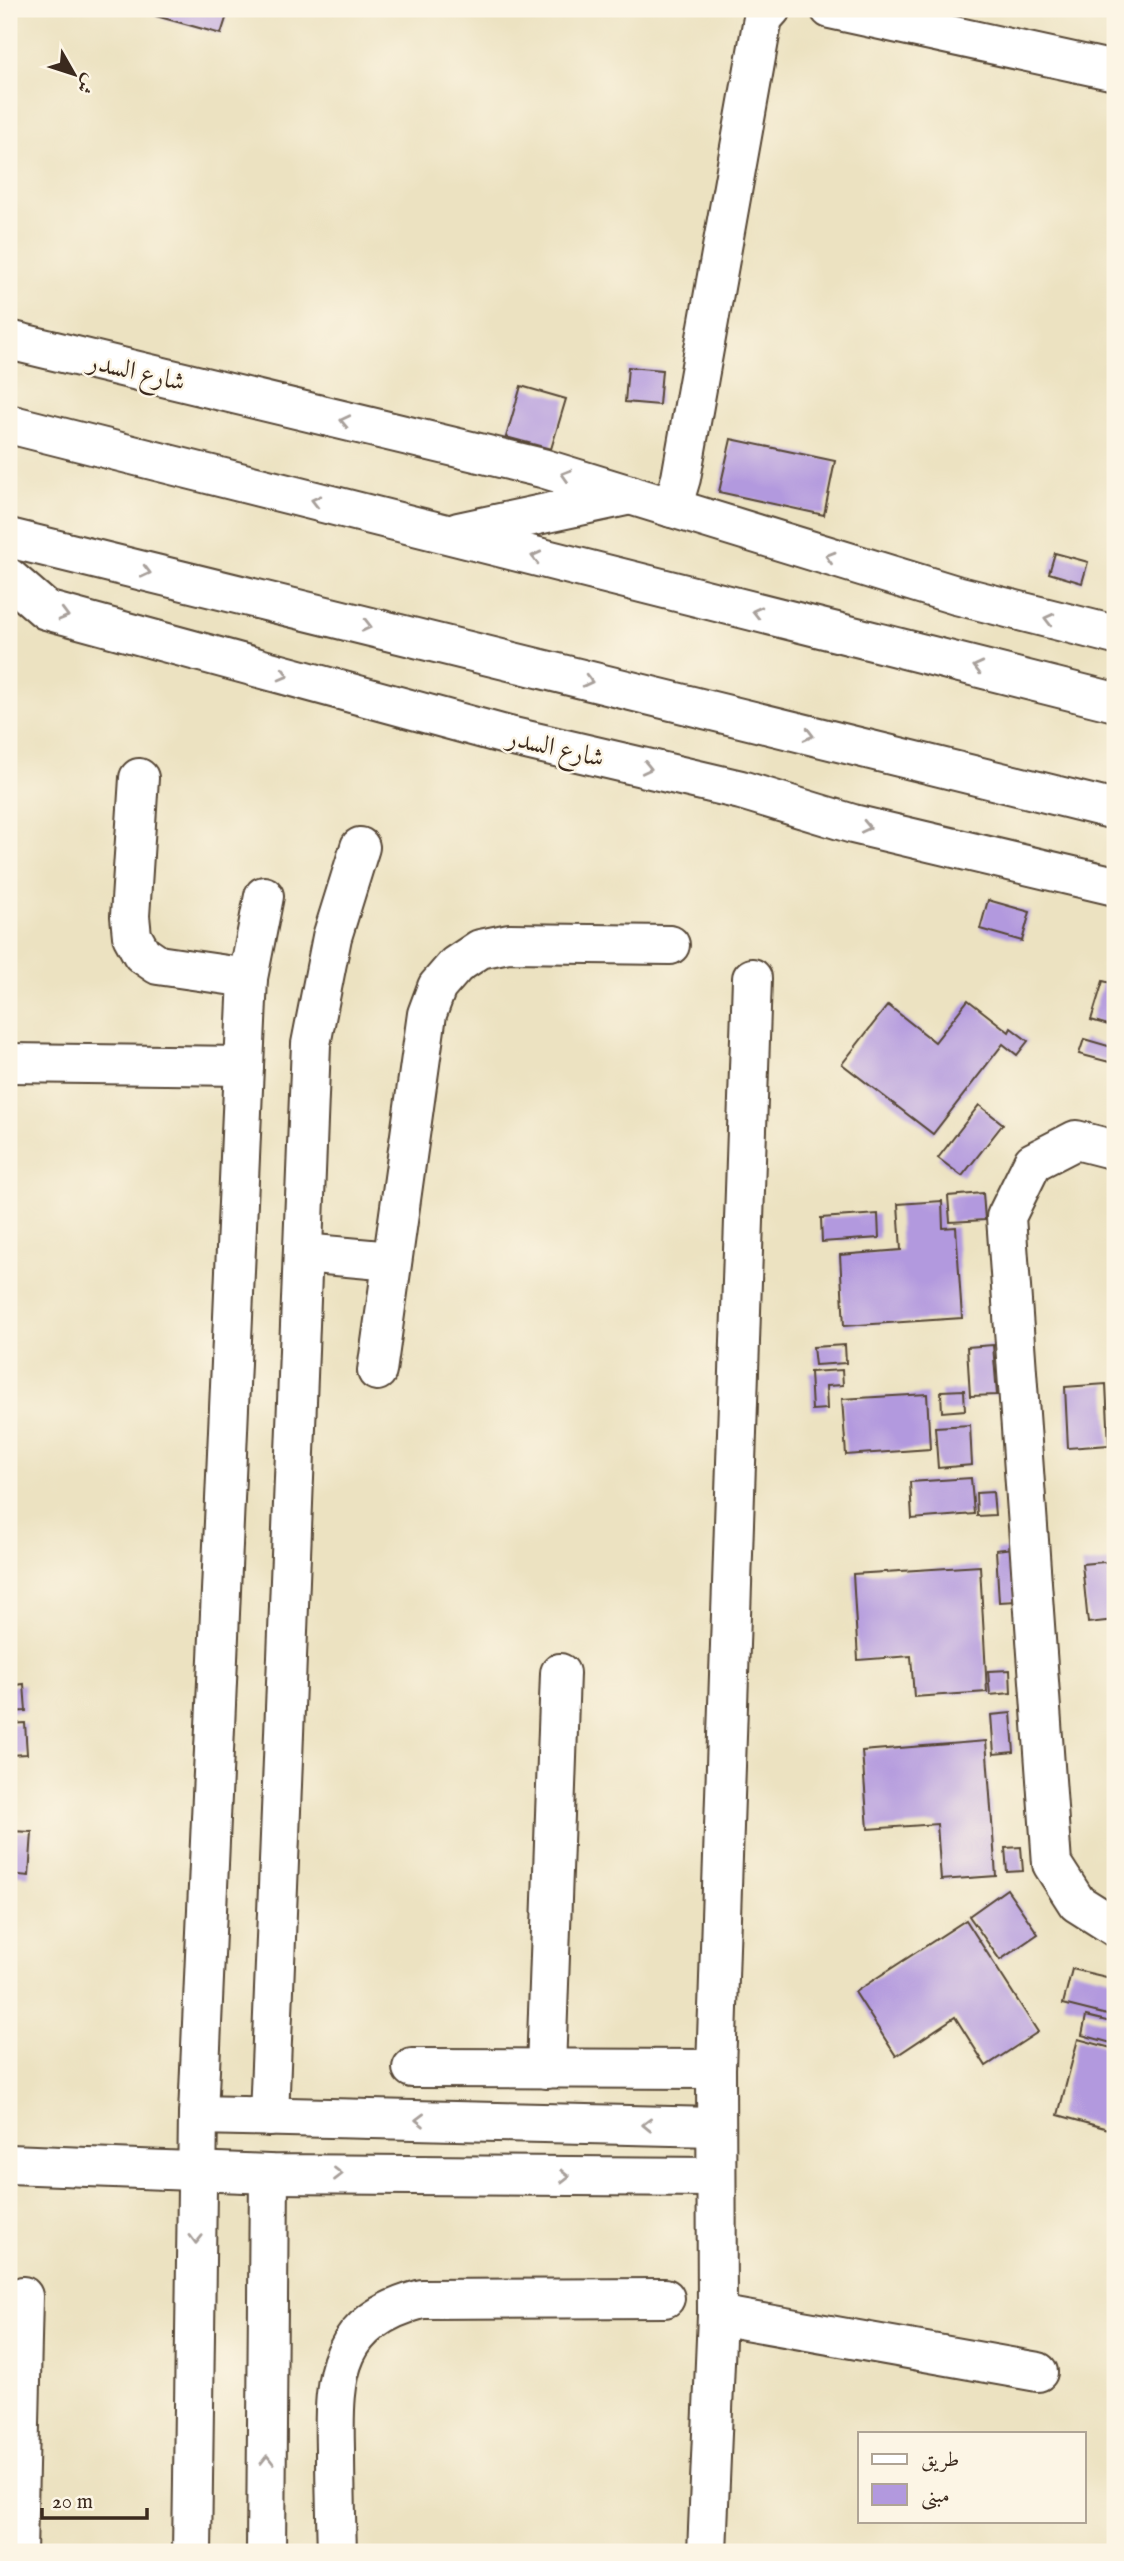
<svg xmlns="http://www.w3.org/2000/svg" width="1124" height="2561" viewBox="0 0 1124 2561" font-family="'IM FELL English',Amiri,serif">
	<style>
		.building { fill: #b299de }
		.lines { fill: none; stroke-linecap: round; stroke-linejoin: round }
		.minor-casing { stroke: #564636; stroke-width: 42 }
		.major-casing { stroke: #564636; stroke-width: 42 }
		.minor { stroke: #fff; stroke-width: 38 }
		.major { stroke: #fff; stroke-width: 38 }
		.oneway { stroke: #a79f9a }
		.labels { text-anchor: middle; stroke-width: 5; stroke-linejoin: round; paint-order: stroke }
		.street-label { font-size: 26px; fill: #3b2a1e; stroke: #fcf5e5 }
	</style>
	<rect width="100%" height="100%" fill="#fcf5e5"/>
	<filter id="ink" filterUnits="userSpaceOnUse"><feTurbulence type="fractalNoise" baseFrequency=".0143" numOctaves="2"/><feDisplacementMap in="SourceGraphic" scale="14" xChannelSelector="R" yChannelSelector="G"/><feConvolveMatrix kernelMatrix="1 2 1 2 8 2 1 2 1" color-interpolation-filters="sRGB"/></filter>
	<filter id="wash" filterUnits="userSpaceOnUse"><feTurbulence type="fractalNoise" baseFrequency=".00686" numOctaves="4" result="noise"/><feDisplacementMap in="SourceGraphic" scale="28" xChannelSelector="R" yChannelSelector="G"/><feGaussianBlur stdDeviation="1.57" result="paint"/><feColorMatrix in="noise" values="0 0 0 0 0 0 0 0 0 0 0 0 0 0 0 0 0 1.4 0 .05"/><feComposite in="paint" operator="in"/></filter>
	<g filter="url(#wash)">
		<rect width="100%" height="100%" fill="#ece2c1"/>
		<g id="blocks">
			<g class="building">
				<polygon points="158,9 229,9 221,34 156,16"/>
				<polygon points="628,367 662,370 659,405 625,402"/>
				<polygon points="521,386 566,399 551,449 506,437"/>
				<polygon points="731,439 835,461 824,515 719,492"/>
				<polygon points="1055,553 1088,562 1082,583 1049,573"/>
				<polygon points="988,900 1030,912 1022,941 980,929"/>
				<polygon points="1103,981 1115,984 1115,1027 1091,1020"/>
				<polygon points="968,1000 1009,1032 1011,1028 1028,1041 1017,1055 1003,1044 933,1134 842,1064 888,1005 935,1042"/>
				<polygon points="1084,1039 1115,1048 1113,1063 1079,1054"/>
				<polygon points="979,1105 1003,1124 962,1176 938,1158"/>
				<polygon points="983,1193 985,1220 950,1222 948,1196"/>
				<polygon points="942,1201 943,1228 956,1227 962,1318 844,1326 840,1255 901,1250 898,1204"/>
				<polygon points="878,1214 879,1238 822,1242 821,1218"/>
				<polygon points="845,1345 846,1363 815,1365 813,1347"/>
				<polygon points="993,1345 997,1395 970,1396 967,1347"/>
				<polygon points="842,1370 843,1385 826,1386 827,1409 812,1410 810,1372"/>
				<polygon points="1106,1384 1109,1445 1068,1448 1065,1387"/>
				<polygon points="964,1390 965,1410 942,1412 941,1391"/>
				<polygon points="927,1394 930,1449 846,1455 842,1399"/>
				<polygon points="11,1421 13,1448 9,1448 9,1422"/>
				<polygon points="970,1425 972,1465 938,1468 935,1427"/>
				<polygon points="9,1458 12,1458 14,1487 9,1487"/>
				<polygon points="971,1478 974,1514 912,1519 910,1482"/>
				<polygon points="993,1492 995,1515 977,1516 976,1493"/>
				<polygon points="1013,1548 1017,1601 999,1602 996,1550"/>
				<polygon points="1115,1561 1115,1620 1088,1623 1082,1564"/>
				<polygon points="980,1566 987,1692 914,1697 911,1656 858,1660 853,1574"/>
				<polygon points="1010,1670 1011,1693 990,1695 988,1671"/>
				<polygon points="24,1684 26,1711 9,1712 9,1686"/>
				<polygon points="1011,1713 1014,1752 994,1754 991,1715"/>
				<polygon points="25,1723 27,1754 9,1755 9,1724"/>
				<polygon points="986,1741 996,1876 941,1880 937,1824 868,1829 862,1751"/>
				<polygon points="9,1831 32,1832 29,1876 9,1874"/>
				<polygon points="1021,1847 1023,1871 1007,1872 1005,1848"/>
				<polygon points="1007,1889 1038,1934 1000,1960 969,1916"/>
				<polygon points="966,1920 1038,2032 986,2066 955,2017 896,2056 855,1992"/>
				<polygon points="1072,1969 1115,1979 1115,2017 1063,2004"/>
				<polygon points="1086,2016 1115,2023 1115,2044 1082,2035"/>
				<polygon points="1078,2039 1115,2049 1115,2131 1058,2115"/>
			</g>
		</g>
	</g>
	<g filter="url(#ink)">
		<use href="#blocks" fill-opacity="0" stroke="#564636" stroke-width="2"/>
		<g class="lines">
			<g class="minor-casing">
				<g id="minor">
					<polyline points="830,9 1115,71"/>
					<polyline points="9,340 542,468 956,595 1115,635"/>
					<polyline points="672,508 681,478 763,18 771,9"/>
					<polyline points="9,578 46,610 509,736 741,790 853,824 1115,886"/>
					<polyline points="139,778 130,916 132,936 142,954 158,965 248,978"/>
					<polyline points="9,1063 244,1066"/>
					<polyline points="1115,1150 1076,1140 1033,1162 1006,1217 1052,1864 1077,1903 1115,1927"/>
					<polyline points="303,1253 392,1261"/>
					<polyline points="377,1371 427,1014 437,987 456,965 480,949 509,943 670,945"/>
					<polyline points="412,2068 716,2069"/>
					<polyline points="546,2069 560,1673"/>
					<polyline points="198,2115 715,2127"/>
					<polyline points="269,2117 311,1044 332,937 360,847"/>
					<polyline points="9,2164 269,2174 715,2177"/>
					<polyline points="717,2315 1038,2372"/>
					<polyline points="17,2552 23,2296"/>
					<polyline points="192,2552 198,2115 244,1066 248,978 264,896"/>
					<polyline points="266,2552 269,2174"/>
					<path d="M337,2552C336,2518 335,2484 335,2449C333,2372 337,2322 422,2299L665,2298"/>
					<polyline points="707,2552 717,2315 716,2069 752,978"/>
				</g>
			</g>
			<g class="major-casing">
				<g id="major">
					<polyline points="9,424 1115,702"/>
					<polyline points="458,532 631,495"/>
					<polyline points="9,538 1115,810"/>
				</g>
			</g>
			<use href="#minor" class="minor"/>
			<use href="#major" class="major"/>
		</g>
		<defs><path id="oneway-chevron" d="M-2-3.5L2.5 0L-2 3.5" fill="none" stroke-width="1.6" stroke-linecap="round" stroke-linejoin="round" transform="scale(1.75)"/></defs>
		<g class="oneway">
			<use href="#oneway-chevron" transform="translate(345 421) rotate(-167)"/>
			<use href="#oneway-chevron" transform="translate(566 475) rotate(-163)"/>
			<use href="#oneway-chevron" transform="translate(316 501) rotate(-166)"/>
			<use href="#oneway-chevron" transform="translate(536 557) rotate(-166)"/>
			<use href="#oneway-chevron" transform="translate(830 557) rotate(-163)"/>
			<use href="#oneway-chevron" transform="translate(146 572) rotate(14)"/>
			<use href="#oneway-chevron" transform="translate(757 612) rotate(-166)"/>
			<use href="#oneway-chevron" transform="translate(64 615) rotate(15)"/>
			<use href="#oneway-chevron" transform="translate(1049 619) rotate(-166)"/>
			<use href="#oneway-chevron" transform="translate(367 626) rotate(14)"/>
			<use href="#oneway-chevron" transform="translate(978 667) rotate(-166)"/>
			<use href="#oneway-chevron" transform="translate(284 675) rotate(15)"/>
			<use href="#oneway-chevron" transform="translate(588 681) rotate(14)"/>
			<use href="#oneway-chevron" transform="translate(809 735) rotate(14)"/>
			<use href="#oneway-chevron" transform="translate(647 768) rotate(13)"/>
			<use href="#oneway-chevron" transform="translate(866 827) rotate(13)"/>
			<use href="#oneway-chevron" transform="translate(420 2120) rotate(-179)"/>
			<use href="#oneway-chevron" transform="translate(647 2125) rotate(-179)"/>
			<use href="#oneway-chevron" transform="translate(338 2174)"/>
			<use href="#oneway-chevron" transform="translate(565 2176)"/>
			<use href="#oneway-chevron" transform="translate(196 2239) rotate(91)"/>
			<use href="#oneway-chevron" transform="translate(267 2460) rotate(-90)"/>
		</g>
	</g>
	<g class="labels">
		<g class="street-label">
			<text transform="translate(137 371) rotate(13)" y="9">شارع السدر</text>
			<text transform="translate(556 747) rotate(13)" y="9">شارع السدر</text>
		</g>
	</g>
	<rect width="1124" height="2561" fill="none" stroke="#fcf5e5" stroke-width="35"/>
	<rect x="858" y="2432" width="228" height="91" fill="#fcf5e5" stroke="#afa495" stroke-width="2"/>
	<rect x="872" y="2454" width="35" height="10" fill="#ffffff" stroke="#afa495" stroke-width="2"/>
	<text x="921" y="2466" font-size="21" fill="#3b2a1e">طريق</text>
	<rect x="872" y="2484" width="35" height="21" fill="#b299de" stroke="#afa495" stroke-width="2"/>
	<text x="921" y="2502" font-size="21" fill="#3b2a1e">مبنى</text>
	<g transform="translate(74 74) rotate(129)" stroke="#fcf5e5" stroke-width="5" paint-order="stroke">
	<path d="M0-5L12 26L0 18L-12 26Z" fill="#3b2a1e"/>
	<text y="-10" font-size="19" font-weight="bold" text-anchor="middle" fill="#3b2a1e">ش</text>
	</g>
	<path d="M42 2508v10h105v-10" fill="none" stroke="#3b2a1e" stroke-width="3.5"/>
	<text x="52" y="2508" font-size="21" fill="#3b2a1e" stroke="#fcf5e5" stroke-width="5" paint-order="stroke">20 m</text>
</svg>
